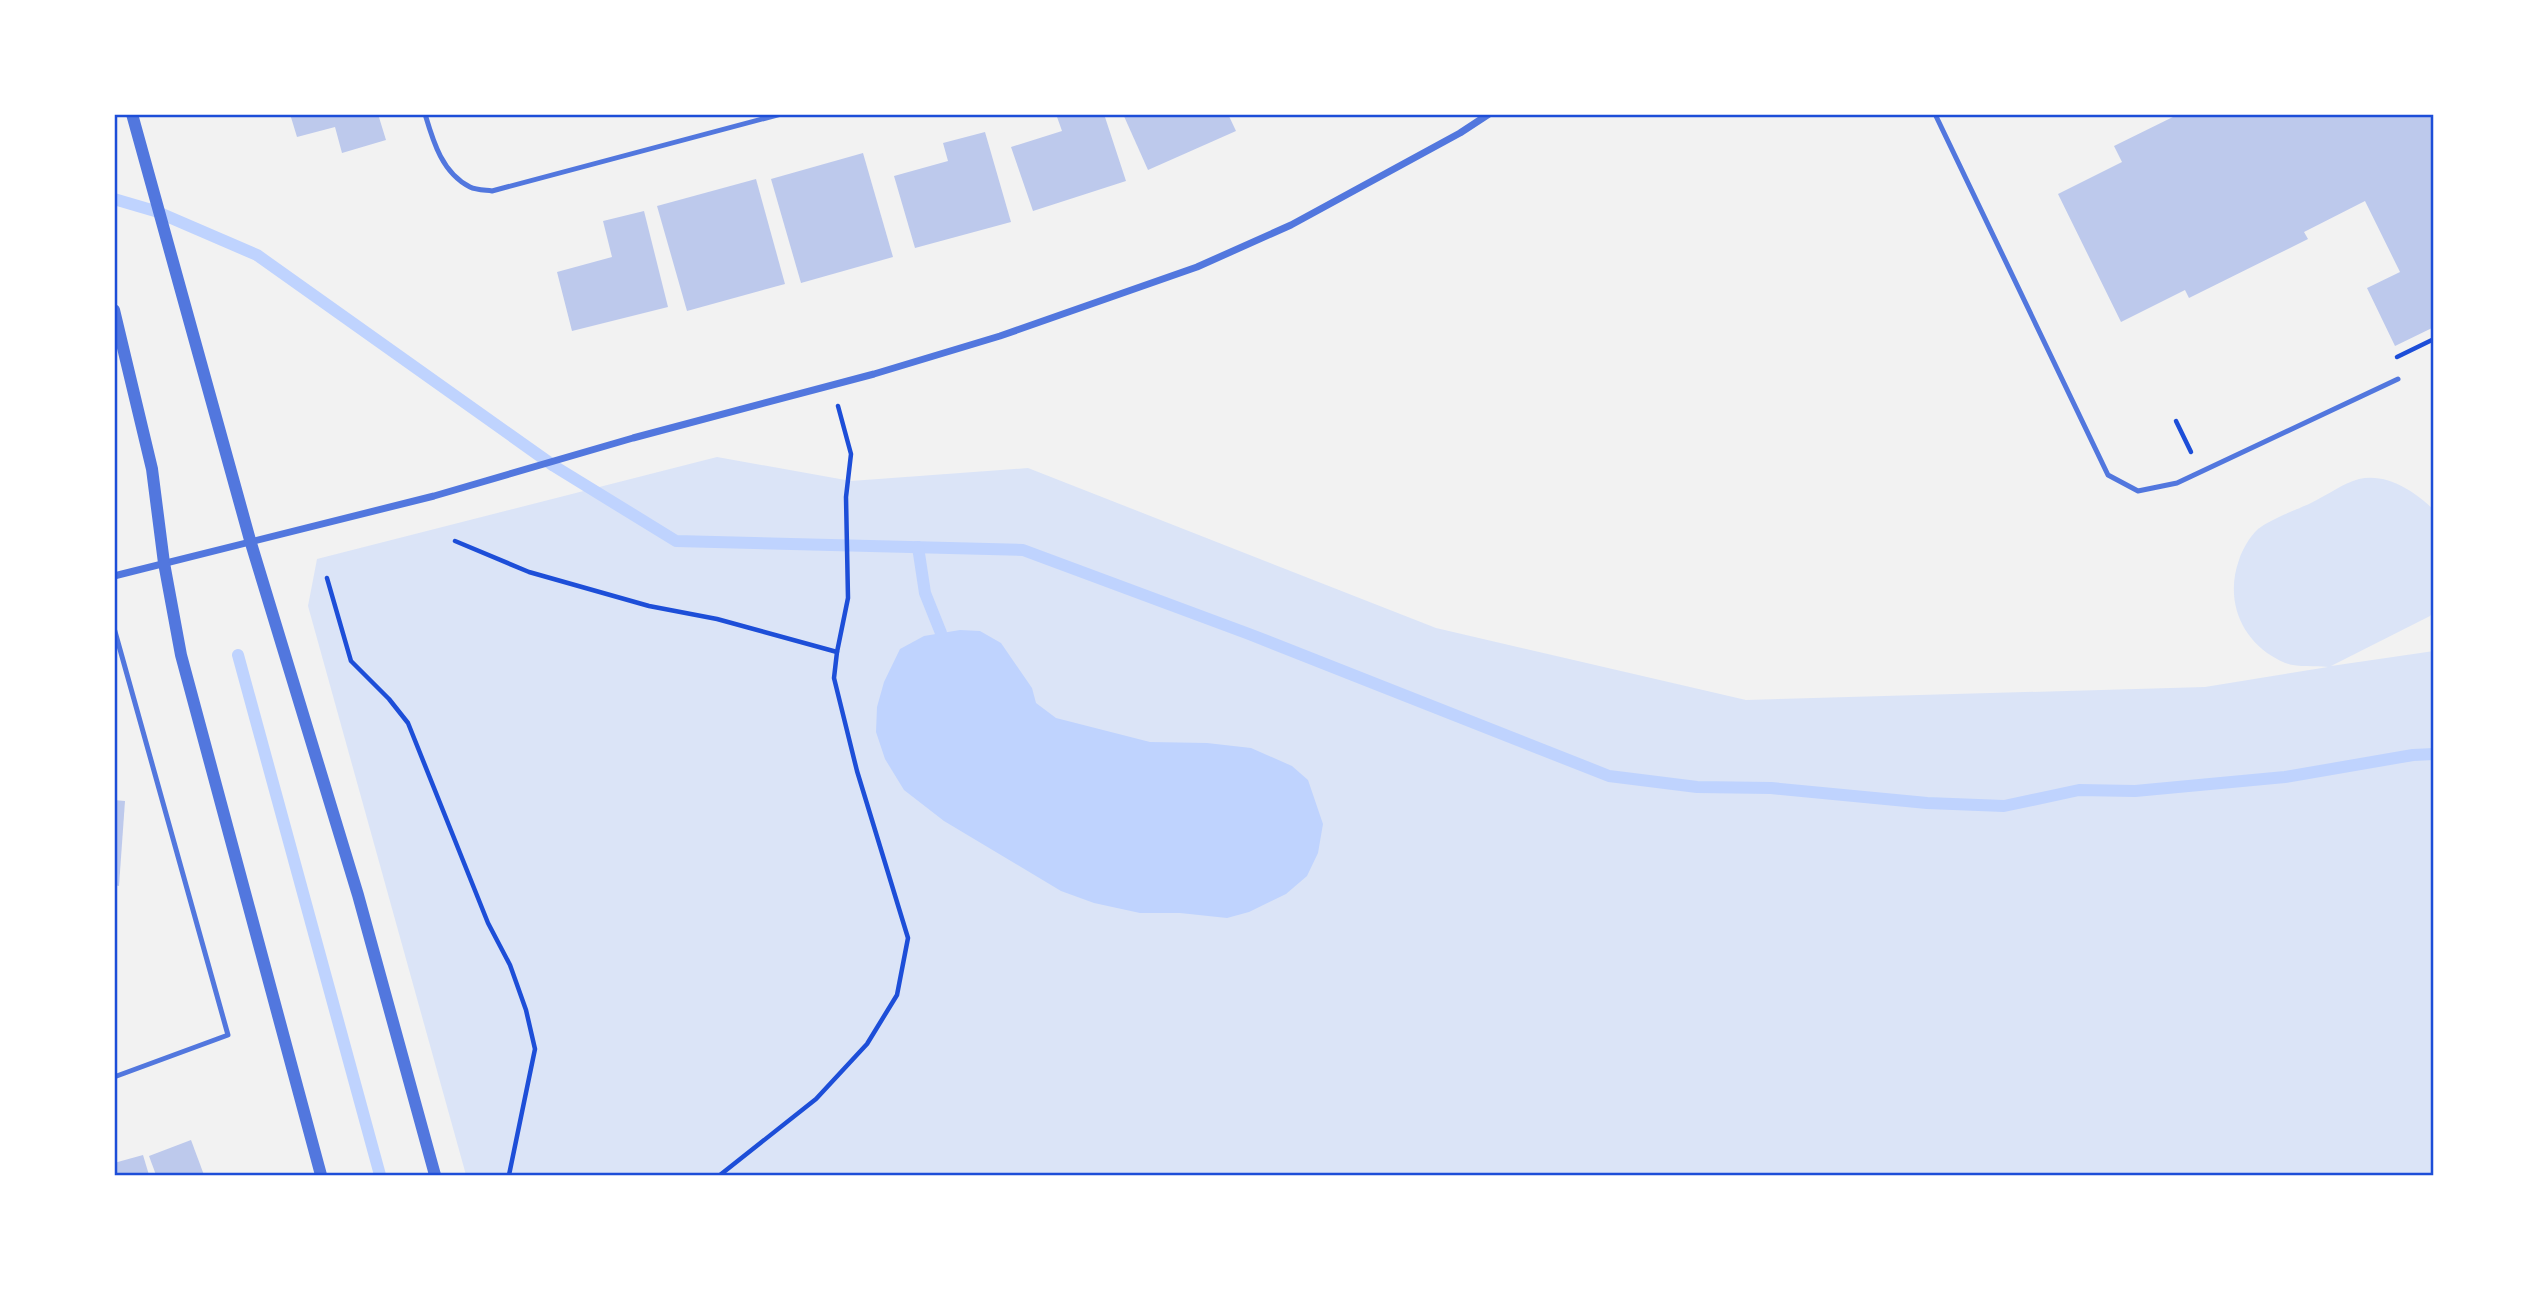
<svg xmlns="http://www.w3.org/2000/svg" width="2548" height="1289" viewBox="0 0 2548 1289" font-family="Jost,sans-serif">
	<style>
		.green { fill: #dbe4f7 }
		.water { fill: #bfd3fe }
		.lines { fill: none; stroke-linecap: round; stroke-linejoin: round }
		.stream { stroke: #bfd3fe; stroke-width: 12 }
		.building { fill: #bdc9ec }
		.path { stroke: #1d4ed8; stroke-width: 4.5 }
		.service { stroke: #5277de; stroke-width: 5 }
		.minor { stroke: #5277de; stroke-width: 7 }
		.tertiary { stroke: #5277de; stroke-width: 12 }
		.neatline { fill: none; stroke: #1d4ed8; stroke-width: 2.5 }
	</style>
	<rect width="100%" height="100%" fill="#f2f2f2"/>
	<path class="green" d="M717,457L851,481L1028,468L1436,628L1746,700L2205,687L2328,667C2311,665 2293,669 2277,659C2240,639 2225,599 2239,560C2242,550 2250,536 2258,529C2271,519 2296,510 2311,503C2326,496 2343,483 2359,479C2388,473 2415,492 2434,510V609L2430,616L2331,666L2434,651V1175H466L308,606L317,559Z"/>
	<polygon class="water" points="960,630 980,631 1001,643 1032,688 1036,703 1056,718 1150,742 1207,743 1251,748 1292,766 1308,780 1323,824 1318,853 1307,876 1286,894 1249,912 1227,918 1180,913 1140,913 1094,903 1061,891 944,821 904,790 885,759 876,732 877,707 884,682 900,649 924,636"/>
	<g class="lines">
		<g class="stream">
			<polyline points="114,199 155,211 257,255 554,466 676,541 1023,550 1249,634 1609,776 1697,787 1771,788 1927,803 2004,806 2079,790 2135,791 2285,777 2413,755 2434,754"/>
			<polyline points="918,547 925,593 941,633"/>
			<polyline points="238,655 380,1175"/>
		</g>
	</g>
	<g class="building">
		<polygon points="290,114 378,114 386,140 342,153 335,127 297,137"/>
		<polygon points="1056,114 1104,114 1126,181 1033,211 1011,147 1062,131"/>
		<polygon points="1123,114 1228,114 1236,131 1148,170"/>
		<polygon points="2179,114 2434,114 2434,333 2432,328 2395,346 2367,288 2400,272 2365,201 2304,232 2308,239 2189,298 2185,290 2121,322 2058,194 2122,162 2114,146"/>
		<polygon points="985,132 1011,222 915,248 894,176 948,161 943,143"/>
		<polygon points="863,153 893,257 801,283 771,179"/>
		<polygon points="756,179 785,284 687,311 657,206"/>
		<polygon points="644,211 668,307 572,331 557,272 612,257 603,221"/>
		<polygon points="114,800 125,801 119,886 114,885"/>
		<polygon points="191,1140 204,1175 156,1175 149,1156"/>
		<polygon points="143,1155 149,1175 114,1175 114,1163"/>
	</g>
	<g class="lines">
		<g class="path">
			<polyline points="2397,357 2434,339"/>
			<polyline points="2176,421 2191,452"/>
			<polyline points="455,541 529,572 649,606 717,619 837,652"/>
			<polyline points="327,578 351,661 389,699 408,723 488,923 510,965 526,1010 535,1049 509,1175"/>
			<polyline points="720,1175 816,1099 867,1044 897,995 908,938 857,771 834,678 837,652 848,598 846,497 851,454 838,406"/>
		</g>
		<g class="service">
			<path d="M425,114C433,141 442,173 470,187C476,190 485,190 492,191L781,114"/>
			<polyline points="1935,114 2108,475 2138,491 2177,483 2398,379"/>
			<polyline points="114,628 228,1035 114,1077"/>
		</g>
		<polyline class="minor" points="114,576 434,496 633,438 874,374 1000,336 1197,267 1291,225 1460,133 1489,114"/>
		<g class="tertiary">
			<polyline points="132,114 250,540 358,895 435,1175"/>
			<polyline points="114,310 152,469 164,563 181,655 321,1175"/>
		</g>
	</g>
	<rect width="2548" height="1289" fill="none" stroke="#ffffff" stroke-width="231"/>
	<rect x="116" y="116" width="2316" height="1058" class="neatline"/>
</svg>
